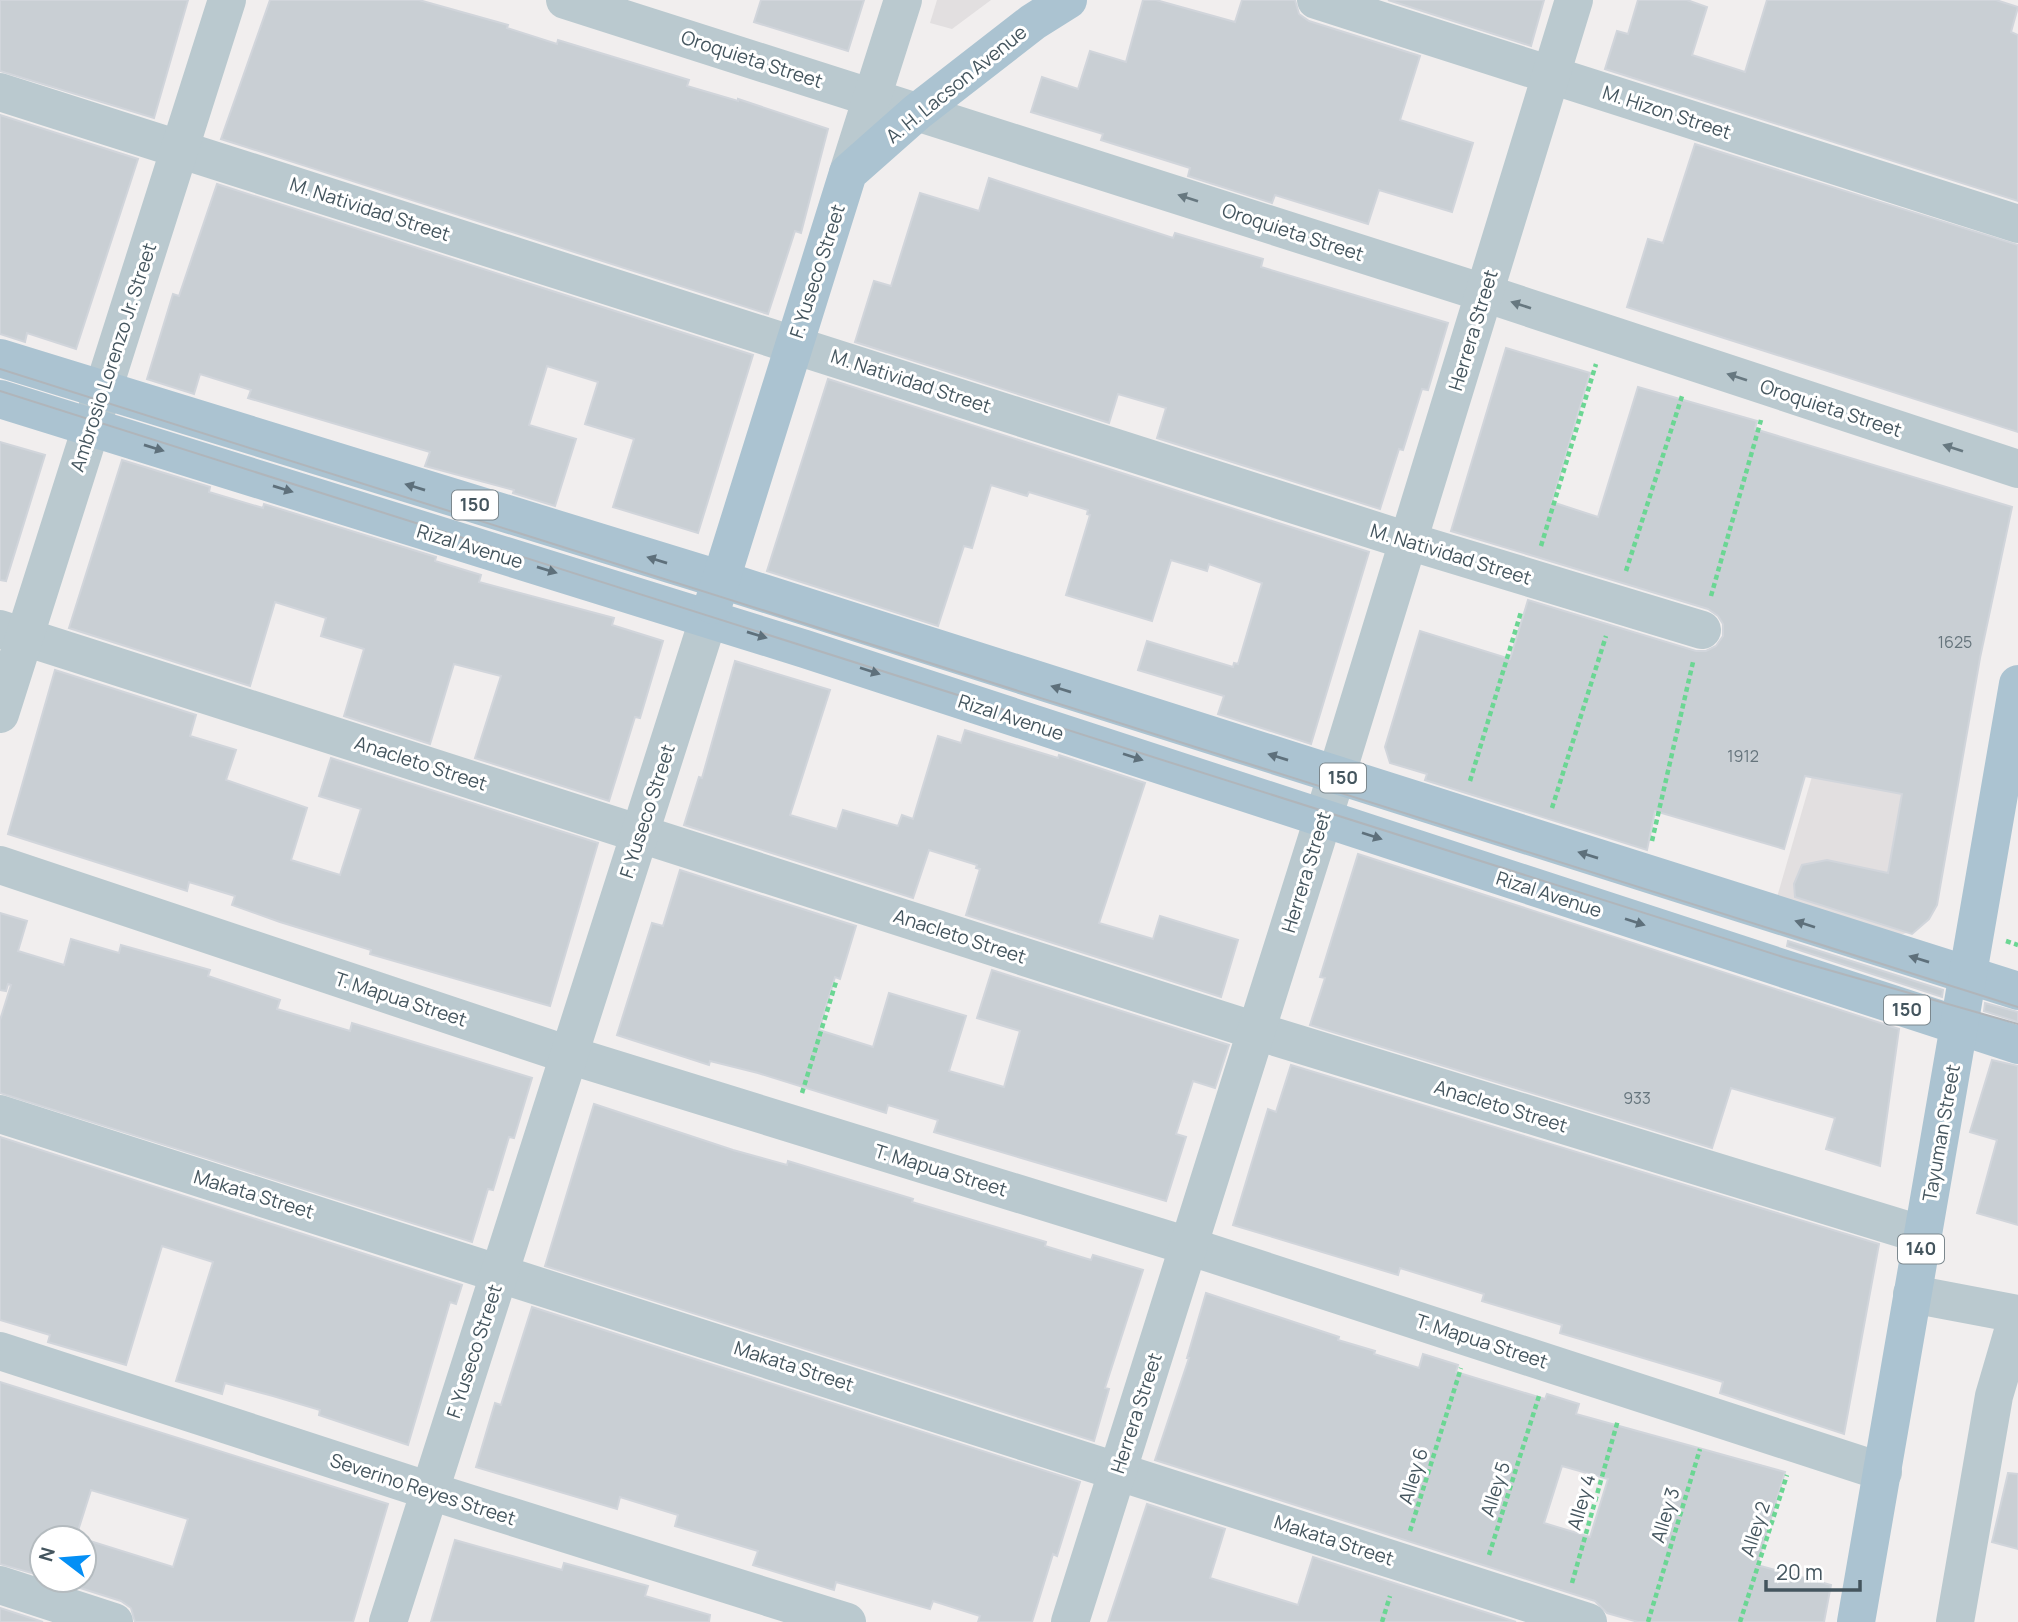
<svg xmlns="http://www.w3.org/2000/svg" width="2018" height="1622" viewBox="0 0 2018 1622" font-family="Manrope,sans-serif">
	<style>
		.education { fill: #e2dfe0 }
		.building { fill: #c9cfd4; stroke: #d1d5db; stroke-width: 2; fill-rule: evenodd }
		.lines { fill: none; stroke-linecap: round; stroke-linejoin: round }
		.path { stroke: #6bd693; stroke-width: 4.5; stroke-dasharray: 5 3.5; stroke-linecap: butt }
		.minor { stroke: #bac9cf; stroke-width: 38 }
		.major { stroke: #abc3d1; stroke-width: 38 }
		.tram { stroke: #b0b5ba; stroke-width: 2 }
		.oneway { fill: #677880 }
		.oneway2 { fill: #5e707b }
		.labels { text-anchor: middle; stroke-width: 6; stroke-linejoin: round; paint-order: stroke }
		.number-label { font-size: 16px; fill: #65747c }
		.shield { fill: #fff; stroke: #7c888e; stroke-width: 2 }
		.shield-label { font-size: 18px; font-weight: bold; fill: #44555e }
		.street-label { font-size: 19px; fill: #44555e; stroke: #fff }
	</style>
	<rect width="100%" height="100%" fill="#f1eeee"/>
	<g class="education">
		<polygon points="937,0 991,0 952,29 930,23"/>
		<polygon points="1842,673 1973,696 1937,905 1929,919 1917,930 1903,934 1892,934 1775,904"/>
	</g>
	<g class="building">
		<polygon points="0,0 188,0 154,118 0,71"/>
		<polygon points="270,0 419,0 508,25 507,28 557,44 558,40 689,80 687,86 738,101 738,99 828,129 801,233 795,231 768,314 221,139"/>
		<polygon points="761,0 864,0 848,51 754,22"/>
		<polygon points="1143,0 1156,0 1235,22 1242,0 1295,0 1299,14 1309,21 1420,56 1400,120 1473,143 1452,212 1379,190 1368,224 1275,195 1272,203 1188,176 1190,168 1101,140 1103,134 1031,112 1042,77 1078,89 1090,51 1126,62"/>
		<polygon points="1388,0 1544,0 1531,46"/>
		<polygon points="1638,0 1687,0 1707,7 1692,55 1745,72 1767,0 1996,0 2018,7 2011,32 2018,35 2018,201 1605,69 1617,31 1628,34"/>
		<polygon points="0,115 138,159 76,349 27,333 25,342 0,334"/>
		<polygon points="1695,144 2018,245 2018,432 1627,307 1648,239 1663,243"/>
		<polygon points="989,178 1173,238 1175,233 1263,259 1261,267 1448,323 1428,390 1422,389 1403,450 1399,449 1380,509 1157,438 1166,408 1118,394 1109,423 855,342 874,281 891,286 920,193 979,211"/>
		<polygon points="217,184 753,355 698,533 613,507 634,439 585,424 598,382 547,366 529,425 576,439 555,506 513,493 514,490 425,466 430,452 248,398 251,390 200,374 194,394 147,379 173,294 179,296"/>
		<polygon points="1506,348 1590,373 1552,502 1598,517 1638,387 1757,421 1755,429 2012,507 1980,658 1937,905 1929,919 1912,934 1795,897 1794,884 1802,865 1827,860 1888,873 1902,794 1805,776 1784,849 1655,811 1647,850 1425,780 1427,774 1390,763 1385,747 1420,631 1510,659 1528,600 1696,651 1706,651 1716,646 1723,636 1723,624 1718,616 1708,609 1451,531"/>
		<polygon points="828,379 1369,552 1311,744 1218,714 1224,696 1138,670 1147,641 1233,667 1234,663 1238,664 1262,583 1209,564 1207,571 1171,560 1152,621 1066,595 1090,515 1087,514 1088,510 1029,492 1027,496 991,485 972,548 964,546 938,626 767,571"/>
		<polygon points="0,442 45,455 6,581 0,580"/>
		<polygon points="122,460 210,487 209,492 263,508 264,504 436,557 435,561 481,575 479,582 614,618 612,625 663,641 640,718 635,717 609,801 475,758 501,676 454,664 430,744 344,716 364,649 321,636 326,618 275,602 250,686 69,628"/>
		<polygon points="735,661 830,690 790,815 837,829 843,810 898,826 902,815 913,819 938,736 961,743 965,730 1058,758 1059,755 1145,783 1099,923 1153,939 1160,916 1238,940 1221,997 966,915 980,869 976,868 977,865 929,850 913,898 684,825 699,777 702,778"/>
		<polygon points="55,670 196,715 190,736 236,750 226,780 307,808 291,860 340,875 361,809 319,796 331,758 598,843 550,1006 370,954 371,950 280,922 232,905 235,896 189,882 187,891 8,834"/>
		<polygon points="1358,854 1899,1029 1880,1166 1826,1149 1835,1118 1731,1088 1712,1148 1310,1025 1325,978 1320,977"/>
		<polygon points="680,870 856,926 840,979 835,977 819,1030 873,1047 889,993 966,1016 949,1071 1004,1087 1020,1031 977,1018 992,970 1229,1045 1215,1088 1193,1081 1176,1134 1186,1137 1166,1201 934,1132 938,1120 888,1105 886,1113 758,1073 710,1061 709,1065 617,1035 652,923 663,926"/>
		<polygon points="0,913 27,921 18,951 64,965 71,939 119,953 121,945 210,970 208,976 280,1000 277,1009 350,1031 352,1023 532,1078 514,1138 509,1137 493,1190 488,1189 472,1242 0,1093 0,1020 11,985 8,984 6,991 0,990"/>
		<polygon points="1788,941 1943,990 1942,997 1787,946"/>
		<polygon points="1985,1003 2018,1012 2018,1022 1984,1011"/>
		<polygon points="1992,1060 2018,1066 2018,1225 1977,1213 1997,1140 1970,1132"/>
		<polygon points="1291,1065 1879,1244 1844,1434 1720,1393 1723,1382 1560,1333 1562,1325 1482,1301 1484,1294 1400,1268 1398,1275 1233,1225 1268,1109 1276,1112"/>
		<polygon points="594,1104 733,1150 787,1165 788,1161 913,1199 912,1202 1046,1242 1045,1246 1091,1260 1093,1255 1143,1270 1105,1388 1109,1389 1094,1441 545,1266"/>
		<polygon points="0,1137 462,1285 456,1304 450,1302 408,1445 319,1415 320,1410 273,1396 225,1383 222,1394 176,1381 213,1262 162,1246 126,1365 48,1342 50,1335 0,1320"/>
		<path d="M1206,1293L1339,1337L1338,1340L1375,1351L1374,1354L1419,1368L1423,1354L1458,1365L1456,1372L1545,1399L1547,1394L1579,1404L1576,1414L1785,1472L1757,1565L1831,1585L1824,1622H1638L1607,1613L1595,1601L1155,1460L1189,1358H1187ZM1562,1466L1608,1479L1590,1537L1544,1523Z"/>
		<polygon points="532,1307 1080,1482 1057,1556 1053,1554 1032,1622 978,1622 980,1616 933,1601 930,1609 836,1582 834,1590 753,1565 758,1551 675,1526 678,1515 620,1497 617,1509 476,1467 495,1403 501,1405"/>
		<polygon points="0,1382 388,1504 353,1622 135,1622 131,1608 121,1601 55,1580 84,1580 84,1539 173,1567 188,1519 91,1490 76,1537 80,1538 42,1538 42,1576 0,1564"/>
		<polygon points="2008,1473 2018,1474 2018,1549 1992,1542"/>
		<polygon points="1147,1504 1225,1529 1210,1578 1298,1605 1313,1557 1516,1622 1108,1622"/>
		<polygon points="455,1540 562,1570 564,1563 648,1586 645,1596 710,1615 709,1622 431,1622"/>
		<polygon points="0,1608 43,1622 0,1622"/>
	</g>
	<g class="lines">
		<g class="path">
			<polyline points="1541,546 1596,364"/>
			<polyline points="1626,571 1683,393"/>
			<polyline points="1711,596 1761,420"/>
			<polyline points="1470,781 1521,612"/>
			<polyline points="1552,808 1606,636"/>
			<polyline points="1652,841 1693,662"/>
			<polyline points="2006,941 2018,945"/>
			<polyline points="802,1093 836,982"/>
			<polyline points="1410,1531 1461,1368"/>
			<polyline points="1489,1555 1539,1396"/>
			<polyline points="1572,1583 1618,1420"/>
			<polyline points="1382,1622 1390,1596"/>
			<polyline points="1648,1622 1700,1449"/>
			<polyline points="1740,1622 1787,1475"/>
		</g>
		<g class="minor">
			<polyline points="565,0 1484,293 2018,469"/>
			<polyline points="1316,0 2018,224"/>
			<polyline points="0,92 1408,541 1702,630"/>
			<polyline points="848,173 903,0"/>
			<polyline points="0,629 1256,1031 1923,1235"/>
			<polyline points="0,714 227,0"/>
			<polyline points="0,865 569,1055 1188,1246 1883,1472"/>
			<polyline points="0,1114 1588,1622"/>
			<polyline points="1912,1294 2018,1314 1994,1396 1955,1622"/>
			<polyline points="0,1351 430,1491 847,1622"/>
			<polyline points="0,1585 114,1622"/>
			<polyline points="388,1622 708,620"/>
			<polyline points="1070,1622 1323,819 1574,0"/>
		</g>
		<g class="major">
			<polyline points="0,358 722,580 2018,991"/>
			<polyline points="0,399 805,649 2018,1045"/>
			<polyline points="713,605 848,173 917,112 1033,22 1068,0"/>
			<polyline points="1856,1622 2018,684"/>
		</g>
		<g class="tram">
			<polyline points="0,369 2018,1007"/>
			<polyline points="0,391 1783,957 2018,1024"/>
		</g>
	</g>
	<defs><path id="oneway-solid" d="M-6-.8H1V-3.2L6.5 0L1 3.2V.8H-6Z" transform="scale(1.75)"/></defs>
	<g class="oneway">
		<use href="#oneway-solid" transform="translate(1188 198) rotate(-162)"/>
		<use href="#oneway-solid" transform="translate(1521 305) rotate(-162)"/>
		<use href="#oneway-solid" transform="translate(1737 377) rotate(-162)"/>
		<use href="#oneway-solid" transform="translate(1953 448) rotate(-162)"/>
	</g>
	<g class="oneway2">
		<use href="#oneway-solid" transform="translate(154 448) rotate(17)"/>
		<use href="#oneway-solid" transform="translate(415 487) rotate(-163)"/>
		<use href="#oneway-solid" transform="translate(283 489) rotate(17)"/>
		<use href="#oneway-solid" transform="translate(657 560) rotate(-163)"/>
		<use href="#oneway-solid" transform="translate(547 570) rotate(17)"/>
		<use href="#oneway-solid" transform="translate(757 635) rotate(17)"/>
		<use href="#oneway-solid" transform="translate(870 671) rotate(18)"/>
		<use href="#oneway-solid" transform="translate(1061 689) rotate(-163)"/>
		<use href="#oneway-solid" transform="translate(1133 757) rotate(18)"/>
		<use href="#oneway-solid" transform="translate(1278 757) rotate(-163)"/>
		<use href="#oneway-solid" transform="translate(1372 836) rotate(18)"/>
		<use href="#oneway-solid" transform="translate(1588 855) rotate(-163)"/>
		<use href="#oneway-solid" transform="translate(1635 922) rotate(18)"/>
		<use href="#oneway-solid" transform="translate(1805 924) rotate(-162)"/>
		<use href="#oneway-solid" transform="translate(1919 959) rotate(-163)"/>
	</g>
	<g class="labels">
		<g class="number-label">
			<text x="1955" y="648">1625</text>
			<text x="1743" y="762">1912</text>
			<text x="1637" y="1104">933</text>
		</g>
		<g class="shield">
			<rect x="452" y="490.5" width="46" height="29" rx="5"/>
			<rect x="1320" y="763.5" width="46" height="29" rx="5"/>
			<rect x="1884" y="995.5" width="46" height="29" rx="5"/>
			<rect x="1898" y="1234.5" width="46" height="29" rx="5"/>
		</g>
		<g class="shield-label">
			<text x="475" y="511">150</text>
			<text x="1343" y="784">150</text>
			<text x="1907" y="1016">150</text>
			<text x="1921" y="1255">140</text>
		</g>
		<g class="street-label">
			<text transform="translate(752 59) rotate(18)" y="7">Oroquieta Street</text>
			<text transform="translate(956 84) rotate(-39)" y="7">A. H. Lacson Avenue</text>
			<text transform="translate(1667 112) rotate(18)" y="7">M. Hizon Street</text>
			<text transform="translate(370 209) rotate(18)" y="7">M. Natividad Street</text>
			<text transform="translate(1293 232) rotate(18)" y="7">Oroquieta Street</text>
			<text transform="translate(817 271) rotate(-72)" y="7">F. Yuseco Street</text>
			<text transform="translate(1473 330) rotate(-73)" y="7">Herrera Street</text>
			<text transform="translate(113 357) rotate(-72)" y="7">Ambrosio Lorenzo Jr. Street</text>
			<text transform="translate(911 381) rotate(18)" y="7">M. Natividad Street</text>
			<text transform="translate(1831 408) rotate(18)" y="7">Oroquieta Street</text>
			<text transform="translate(470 546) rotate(17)" y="7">Rizal Avenue</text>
			<text transform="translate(1451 554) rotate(17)" y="7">M. Natividad Street</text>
			<text transform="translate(1011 717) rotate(18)" y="7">Rizal Avenue</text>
			<text transform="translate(421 763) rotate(18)" y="7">Anacleto Street</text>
			<text transform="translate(647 811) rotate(-72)" y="7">F. Yuseco Street</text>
			<text transform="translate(1306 872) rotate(-73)" y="7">Herrera Street</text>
			<text transform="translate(1549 894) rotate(18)" y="7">Rizal Avenue</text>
			<text transform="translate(960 936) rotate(18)" y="7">Anacleto Street</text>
			<text transform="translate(401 999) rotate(18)" y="7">T. Mapua Street</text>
			<text transform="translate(1501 1106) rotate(17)" y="7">Anacleto Street</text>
			<text transform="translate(1941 1133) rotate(-80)" y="7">Tayuman Street</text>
			<text transform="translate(941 1170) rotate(17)" y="7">T. Mapua Street</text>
			<text transform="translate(254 1194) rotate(17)" y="7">Makata Street</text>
			<text transform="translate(1482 1341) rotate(18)" y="7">T. Mapua Street</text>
			<text transform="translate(474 1351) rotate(-72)" y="7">F. Yuseco Street</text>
			<text transform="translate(794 1366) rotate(18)" y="7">Makata Street</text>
			<text transform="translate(1136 1413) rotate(-72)" y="7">Herrera Street</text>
			<text transform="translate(1413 1476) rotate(-73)" y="7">Alley 6</text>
			<text transform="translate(423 1489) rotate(18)" y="7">Severino Reyes Street</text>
			<text transform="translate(1495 1489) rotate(-72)" y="7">Alley 5</text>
			<text transform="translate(1581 1502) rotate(-74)" y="7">Alley 4</text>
			<text transform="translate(1665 1515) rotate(-73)" y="7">Alley 3</text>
			<text transform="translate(1755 1529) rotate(-72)" y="7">Alley 2</text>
			<text transform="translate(1334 1540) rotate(18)" y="7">Makata Street</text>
		</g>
	</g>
	<g transform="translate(63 1559) rotate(286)"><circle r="33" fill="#ffffff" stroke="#b4bbbf" stroke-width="2"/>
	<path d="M0-5L12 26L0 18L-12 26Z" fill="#048ff5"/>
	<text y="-10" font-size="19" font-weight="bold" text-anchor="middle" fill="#44555e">N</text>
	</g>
	<path d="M1766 1580v10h94v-10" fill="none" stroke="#44555e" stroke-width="3.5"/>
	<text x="1776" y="1580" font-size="21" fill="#44555e" stroke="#ffffff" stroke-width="5" paint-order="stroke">20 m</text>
</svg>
